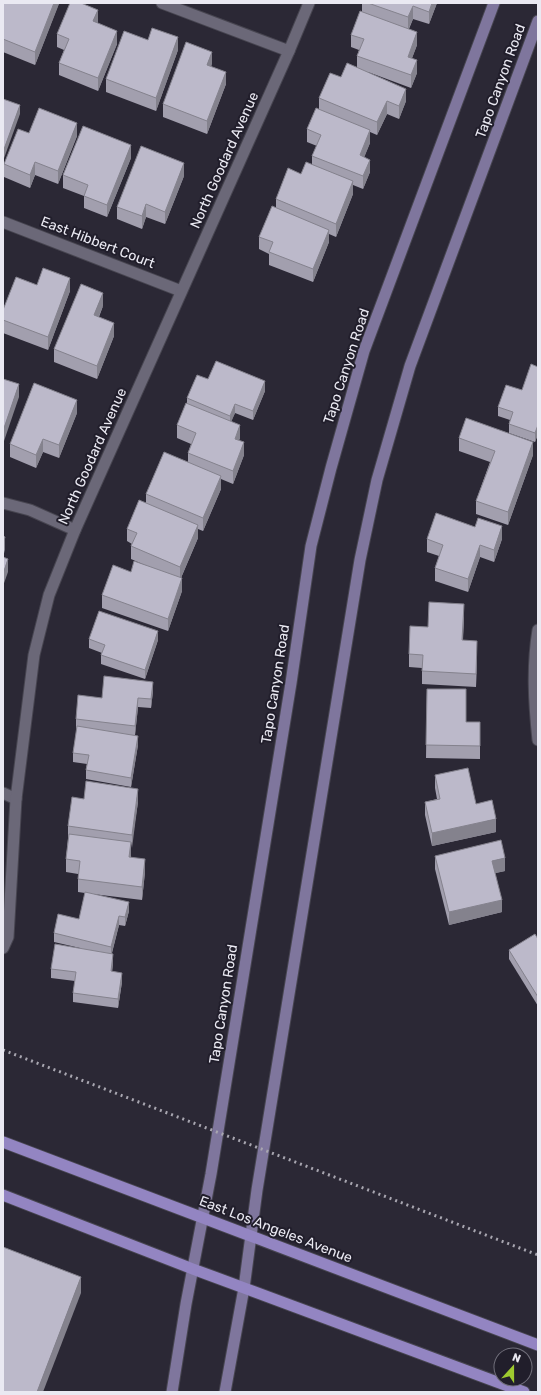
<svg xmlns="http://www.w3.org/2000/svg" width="541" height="1395" viewBox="0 0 541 1395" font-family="Rubik,sans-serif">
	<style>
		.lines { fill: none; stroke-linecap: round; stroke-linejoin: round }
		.minor-casing { stroke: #474550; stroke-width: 13 }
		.secondary-casing { stroke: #474550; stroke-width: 13 }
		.primary-casing { stroke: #474550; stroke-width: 13 }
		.minor { stroke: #6b6878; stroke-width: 11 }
		.secondary { stroke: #7f769d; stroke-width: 11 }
		.primary { stroke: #9385c2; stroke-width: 11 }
		.rail { stroke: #a8a6b0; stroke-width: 3; stroke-dasharray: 2 4; stroke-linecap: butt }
		.wall { fill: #a29fae }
		.shaded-wall { fill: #84828d }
		.building { fill: #bcb9ca; stroke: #84828d }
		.labels { text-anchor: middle; stroke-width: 4; stroke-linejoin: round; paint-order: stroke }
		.street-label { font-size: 14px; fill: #eae9f2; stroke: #211e2b }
	</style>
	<rect width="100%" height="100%" fill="#2b2835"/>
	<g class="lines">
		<g class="minor-casing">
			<g id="minor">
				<polyline points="162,3 289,51"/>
				<polyline points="3,222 181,291"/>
				<polyline points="3,503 30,510 75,530"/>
				<path d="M538,630C532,667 534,702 538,740"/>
				<polyline points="3,793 16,799"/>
				<polyline points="3,948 8,937 16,799 34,655 49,595 75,530 289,51 309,3"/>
			</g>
		</g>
		<g class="secondary-casing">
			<g id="secondary">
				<polyline points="172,1392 186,1304 211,1174 291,683 311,546 331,468 364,351 494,3"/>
				<polyline points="225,1392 244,1288 257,1190 360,560 377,480 410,366 538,21"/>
			</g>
		</g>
		<g class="primary-casing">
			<g id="primary">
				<polyline points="3,1142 538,1345"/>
				<polyline points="3,1195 193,1269 524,1392"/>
			</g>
		</g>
		<use href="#minor" class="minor"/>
		<use href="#secondary" class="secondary"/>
		<use href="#primary" class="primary"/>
		<polyline class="rail" points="3,1050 538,1255"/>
	</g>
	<g class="wall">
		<polygon points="3,3 59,3 35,65 3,52"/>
		<polygon points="362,3 437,3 429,24 413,19 409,29 417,45 412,58 417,73 411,88 368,72 406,101 399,119 387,114 377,135 370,132 370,143 364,157 370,172 363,189 353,185 353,194 336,237 329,234 329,242 313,282 269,265 269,254 259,249 259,237 276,208 276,199 301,174 312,165 312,156 317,146 307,142 307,129 319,109 319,98 357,68 357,56 359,50 351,47 351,35 362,12"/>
		<polygon points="97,23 117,44 98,91 59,75 59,63 64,50 57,47 57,34"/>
		<polygon points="178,50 156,111 106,92 106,79"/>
		<polygon points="212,64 211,66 226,84 207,134 163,117 163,104"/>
		<polygon points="29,133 77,136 58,184 35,175 30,188 4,177 4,164"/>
		<polygon points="131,158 107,217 84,208 84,196 63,188 63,175"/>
		<polygon points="184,176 165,224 146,217 142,229 117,219 117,207"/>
		<polygon points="37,285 70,291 48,350 3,333 3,310"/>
		<polygon points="103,306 99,317 114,336 97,379 54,362 54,349"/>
		<polygon points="538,367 538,434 535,442 509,433 509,424 510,420 498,416 498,407 522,390"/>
		<polygon points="208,379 265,391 253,420 235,413 231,421 240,438 239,440 244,455 233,484 221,479 221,489 203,531 198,529 198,538 181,578 182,591 168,631 102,608 102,595 131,572 147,566 131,559 131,546 132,544 127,541 127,529 146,503 146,494 188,462 188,453 191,444 177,438 177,425 187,403 187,398"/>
		<polygon points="77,413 59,458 43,452 36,468 10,457 10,444"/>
		<polygon points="459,438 533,455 508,525 476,514 476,501 490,462 459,451"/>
		<polygon points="427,539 502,539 494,562 480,557 468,592 435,581 435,568 439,556 427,552"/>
		<polygon points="464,617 463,640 477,654 476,687 422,684 422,668 409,667 409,654 428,627"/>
		<polygon points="89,639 158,640 145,679 101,664 101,655 102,653 89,648"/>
		<polygon points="427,689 466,722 480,722 480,759 426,758"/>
		<polygon points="153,691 151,708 138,707 135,735 138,745 131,787 86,779 86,770 87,764 73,762 73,753 77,729 76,728 76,719 102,698"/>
		<polygon points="435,775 496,832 432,846 425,815 425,802 437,799 435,788"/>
		<polygon points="84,799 138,802 131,848 131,857 145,872 142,900 93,894 129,911 125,926 119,925 112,953 113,963 112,972 122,982 118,1008 73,1002 73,993 75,981 51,978 51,969 80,948 54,942 54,933 79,919 85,893 78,892 78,874 66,872 66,859 68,839 68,826"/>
		<polygon points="435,856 505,871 495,873 502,912 449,925 435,869"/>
		<polygon points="538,939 538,1006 509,959 509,950"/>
	</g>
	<g class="shaded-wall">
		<polygon points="54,3 59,3 59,4 35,65 35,52"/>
		<polygon points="432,3 437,3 429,24 429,12"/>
		<polygon points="413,6 413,19 408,30 408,17"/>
		<polygon points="98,10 98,23 93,21"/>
		<polygon points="117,31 117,44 98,91 98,78"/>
		<polygon points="417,32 417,45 408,69 408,57"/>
		<polygon points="178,37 178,50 156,111 156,98"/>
		<polygon points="212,52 212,64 207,78 207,65"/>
		<polygon points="417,60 417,73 411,88 411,75"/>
		<polygon points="226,72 226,84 207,134 207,121"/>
		<polygon points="406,89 406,101 399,119 399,106"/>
		<polygon points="387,101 387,114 377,135 377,122"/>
		<polygon points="20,105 20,114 3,161 3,152"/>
		<polygon points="77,123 77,136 58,184 58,171"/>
		<polygon points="370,130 370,143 360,168 360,155"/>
		<polygon points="131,145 131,158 107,217 107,205"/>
		<polygon points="370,160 370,172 363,189 363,176"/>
		<polygon points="35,162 35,175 30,188 30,175"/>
		<polygon points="184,163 184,176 165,224 165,212"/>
		<polygon points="353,181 353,194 336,237 336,224"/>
		<polygon points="146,204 146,217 142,229 142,216"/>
		<polygon points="329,230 329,242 313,282 313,269"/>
		<polygon points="70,278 70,291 48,350 48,337"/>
		<polygon points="103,293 103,306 94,328 94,315"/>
		<polygon points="114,323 114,336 97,379 97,366"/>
		<polygon points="265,381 265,391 253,420 253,411"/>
		<polygon points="19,384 19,397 3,444 3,431"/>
		<polygon points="77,400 77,413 59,458 59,445"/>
		<polygon points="235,404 235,413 230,425 230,416"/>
		<polygon points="240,425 240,438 235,451 235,439"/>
		<polygon points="538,425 538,434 535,442 535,433"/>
		<polygon points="43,439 43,452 36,468 36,455"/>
		<polygon points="244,442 244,455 233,484 233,471"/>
		<polygon points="533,442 533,455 508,525 508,512"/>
		<polygon points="221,476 221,489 203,531 203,518"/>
		<polygon points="198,525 198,538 180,580 180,567"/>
		<polygon points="502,526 502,539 494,562 494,550"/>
		<polygon points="5,537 5,550 3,557 3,544"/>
		<polygon points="480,545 480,557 468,592 468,579"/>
		<polygon points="8,559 8,572 3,586 3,574"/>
		<polygon points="182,578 182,591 168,631 168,619"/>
		<polygon points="464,604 464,617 462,653 462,640"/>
		<polygon points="158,631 158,640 145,679 145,670"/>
		<polygon points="477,641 477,654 476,687 476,674"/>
		<polygon points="153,682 153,691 151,708 151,699"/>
		<polygon points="138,698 138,707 135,735 135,726"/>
		<polygon points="138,736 138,745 131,787 131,778"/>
		<polygon points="138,789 138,802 132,848 132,835"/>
		<polygon points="496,819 496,832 432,846 432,833"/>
		<polygon points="131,842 131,855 129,870 129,857"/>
		<polygon points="505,858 505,871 492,874 492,861"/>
		<polygon points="145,859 145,872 142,900 142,887"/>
		<polygon points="502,900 502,912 449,925 449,912"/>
		<polygon points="129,902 129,911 125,926 125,917"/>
		<polygon points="119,916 119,925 111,956 111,947"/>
		<polygon points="113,954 113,963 111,980 111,971"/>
		<polygon points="122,973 122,982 118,1008 118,999"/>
		<polygon points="81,1277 81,1293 43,1392 37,1392"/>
	</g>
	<g class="building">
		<polygon points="3,3 54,3 35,52 3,39"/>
		<polygon points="70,3 81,3 98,10 93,21 117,31 98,78 59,63 69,39 57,34"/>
		<polygon points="368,3 432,3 429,12 413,6 408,17"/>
		<polygon points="360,11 417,32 408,57 417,60 411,75 357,56 364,39 351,35"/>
		<polygon points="152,28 178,37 156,98 106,79 124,31 148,40"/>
		<polygon points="186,42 212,52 207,65 226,72 207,121 163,104"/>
		<polygon points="347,63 406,89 399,106 387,101 377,122 319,98 330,73 341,77"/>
		<polygon points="3,99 20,105 3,152"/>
		<polygon points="39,108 77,123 58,171 35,162 30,175 4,164 18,129 29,133"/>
		<polygon points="316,108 370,130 360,155 370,160 363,176 312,156 321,135 307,129"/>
		<polygon points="83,126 131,145 107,205 84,196 88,185 63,175"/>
		<polygon points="141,146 184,163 165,212 146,204 142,216 117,207"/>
		<polygon points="306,162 353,181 336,224 276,199 288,168 301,174"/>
		<polygon points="272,206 329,230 313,269 269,252 273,242 259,237"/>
		<polygon points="43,268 70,278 48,337 3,320 3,310 16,277 37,285"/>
		<polygon points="81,284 103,293 94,315 114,323 97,366 54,349"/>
		<polygon points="216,361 265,381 253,411 235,404 230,416 187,398 197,375 208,379"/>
		<polygon points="531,364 538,367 538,425 535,433 509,424 513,412 498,407 506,385 522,390"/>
		<polygon points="3,379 19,384 3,431"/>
		<polygon points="34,383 77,400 59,445 43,439 36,455 10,444"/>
		<polygon points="186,403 240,425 235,439 244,442 233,471 188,453 196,433 177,425"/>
		<polygon points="466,418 533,442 508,512 476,501 495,451 459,438"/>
		<polygon points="164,452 221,476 203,518 146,494"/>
		<polygon points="139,500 198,525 180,567 131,546 137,533 127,529"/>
		<polygon points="436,513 475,527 478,518 502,526 494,550 480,545 468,579 435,568 443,545 427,539"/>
		<polygon points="3,536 5,537 3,544"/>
		<polygon points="3,557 8,559 3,574"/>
		<polygon points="134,561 182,578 168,619 102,595 113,565 131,572"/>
		<polygon points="429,602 464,604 462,640 477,641 476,674 422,671 423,655 409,654 410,626 428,627"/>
		<polygon points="99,611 158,631 145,670 101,655 105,645 89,639"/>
		<polygon points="104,676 153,682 151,699 138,698 135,726 76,719 78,695 102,698"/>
		<polygon points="427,689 466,689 466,722 480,722 480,746 426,745"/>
		<polygon points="77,726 138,736 131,778 86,770 89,755 73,753"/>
		<polygon points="468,768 476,804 492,800 496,819 432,833 425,802 440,799 435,775"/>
		<polygon points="86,781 138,789 132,835 68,826 72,797 84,799"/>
		<polygon points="69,834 131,842 129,857 145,859 142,887 78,879 80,861 66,859"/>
		<polygon points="501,840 505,858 492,861 502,900 449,912 435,856"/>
		<polygon points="85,892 129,902 125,917 119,916 111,947 54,933 58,914 79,919"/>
		<polygon points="535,934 538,939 538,997 509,950"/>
		<polygon points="55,944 113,954 111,971 122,973 118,999 73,993 76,972 51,969"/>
		<polygon points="3,1247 81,1277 37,1392 3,1392"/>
	</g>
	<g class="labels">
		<g class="street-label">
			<text transform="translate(500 81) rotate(-70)" y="5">Tapo Canyon Road</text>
			<text transform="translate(224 160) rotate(-66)" y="5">North Goodard Avenue</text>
			<text transform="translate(98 242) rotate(21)" y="5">East Hibbert Court</text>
			<text transform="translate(346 366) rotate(-72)" y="5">Tapo Canyon Road</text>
			<text transform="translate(92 456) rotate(-66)" y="5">North Goodard Avenue</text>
			<text transform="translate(275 684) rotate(-81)" y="5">Tapo Canyon Road</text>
			<text transform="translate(223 1004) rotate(-81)" y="5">Tapo Canyon Road</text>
			<text transform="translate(276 1229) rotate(21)" y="5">East Los Angeles Avenue</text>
		</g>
	</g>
	<rect width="541" height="1395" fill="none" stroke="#eae9f2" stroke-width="8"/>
	<g transform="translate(513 1367) rotate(21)"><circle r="19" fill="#211e2b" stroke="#716f7b"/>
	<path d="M0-3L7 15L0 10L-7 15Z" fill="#9eca2f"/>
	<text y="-6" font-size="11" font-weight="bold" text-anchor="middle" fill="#eae9f2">N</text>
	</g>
</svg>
